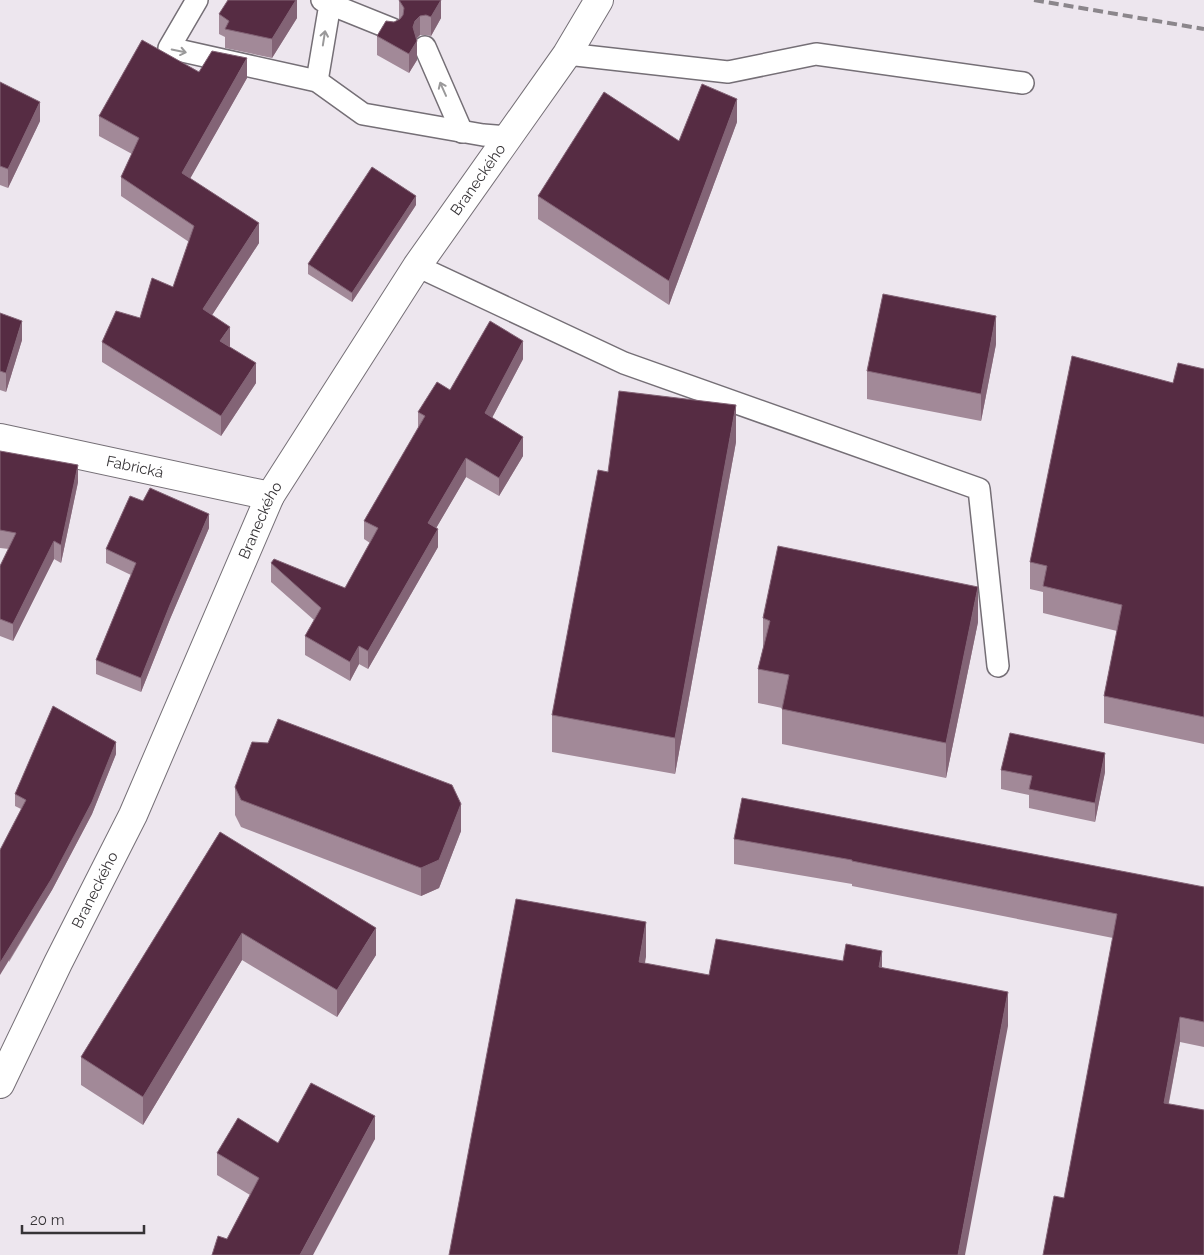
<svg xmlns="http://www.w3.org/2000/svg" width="1204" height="1255" viewBox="0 0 1204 1255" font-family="Raleway,sans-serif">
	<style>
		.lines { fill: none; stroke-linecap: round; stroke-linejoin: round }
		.service-casing { stroke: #756f76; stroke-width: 24 }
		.minor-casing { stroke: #756f76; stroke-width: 30 }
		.tertiary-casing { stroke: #756f76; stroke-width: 30 }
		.service { stroke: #fff; stroke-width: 21 }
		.minor { stroke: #fff; stroke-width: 28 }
		.tertiary { stroke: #fff; stroke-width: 28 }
		.rail { stroke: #8b868b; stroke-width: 4; stroke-dasharray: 10 5; stroke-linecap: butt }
		.wall { fill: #a28998 }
		.shaded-wall { fill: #836476 }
		.building { fill: #562c43; stroke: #836476 }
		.oneway { stroke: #9a999a }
		.labels { text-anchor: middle; stroke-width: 5; stroke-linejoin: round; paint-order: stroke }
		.street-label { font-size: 15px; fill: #363336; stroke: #ede6ee }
	</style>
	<rect width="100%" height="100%" fill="#ede6ee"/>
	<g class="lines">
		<g class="service-casing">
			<g id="service">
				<polyline points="197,0 169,48 317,81 363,114 483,135 508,137"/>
				<polyline points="330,4 392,29"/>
				<polyline points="425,47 462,132"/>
				<polyline points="567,54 728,72 816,54 1023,83"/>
				<polyline points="317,81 330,4 322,0"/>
				<polyline points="417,266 624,363 979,489 998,666"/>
			</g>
		</g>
		<g class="minor-casing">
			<g id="minor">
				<path id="s1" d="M0,438L270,496"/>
			</g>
		</g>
		<g class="tertiary-casing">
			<g id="tertiary">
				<path id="s2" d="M0,1084L58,963L133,815L270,496L417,266L567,54L599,0"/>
			</g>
		</g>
		<use href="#service" class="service"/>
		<use href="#minor" class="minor"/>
		<use href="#tertiary" class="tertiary"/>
		<polyline class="rail" points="1034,0 1204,29"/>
	</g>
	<g class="wall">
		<polygon points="297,0 297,18 272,58 225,48 225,37 219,34 219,14"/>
		<polygon points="399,0 441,0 441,18 431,36 426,35 420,35 416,39 417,60 409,73 377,55 377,36 394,22 399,20"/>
		<polygon points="199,72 247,78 190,178 259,243 212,315 230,347 256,383 221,436 102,362 102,342 140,318 173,287 189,242 121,196 121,177 132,154 99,136 99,116"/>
		<polygon points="0,82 40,121 8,188 0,185"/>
		<polygon points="737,122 669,305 538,219 538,196 679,141"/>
		<polygon points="416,205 352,302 308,274 308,264"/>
		<polygon points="0,313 22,340 6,392 0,390"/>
		<polygon points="996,344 981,421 867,399 867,371"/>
		<polygon points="523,359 492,418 523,456 499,496 466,477 436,528 438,547 368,669 359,664 350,681 305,655 305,636 314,620 271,582 271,563 345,588 370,543 364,539 364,521 418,429 418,412 450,390"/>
		<polygon points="1204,369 1204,744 1104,723 1104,696 1117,631 1043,613 1043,592 1030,589 1030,562 1173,383"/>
		<polygon points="736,442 675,774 552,752 552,715 608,472"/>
		<polygon points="0,451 78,482 61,563 54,559 13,641 0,636 0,566 9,549 0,548"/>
		<polygon points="209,528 170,619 141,692 96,674 96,660 131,575 106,563 106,549"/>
		<polygon points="763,618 978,622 946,778 782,744 782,708 758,703 758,669 763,648"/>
		<polygon points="116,754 92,814 52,890 9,962 21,809 15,806 15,794"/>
		<polygon points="1001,770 1105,772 1095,822 1029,808 1029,795 1001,789"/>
		<polygon points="235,787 461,831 439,888 421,896 241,827 235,815"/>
		<polygon points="220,832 376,955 337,1017 242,960 143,1125 81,1085 81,1057"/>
		<polygon points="734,839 1204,887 1204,1047 1180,1042 1169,1103 1064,1198 1113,938 852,886 852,884 734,864"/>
		<polygon points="375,1139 227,1239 250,1195 217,1175 217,1153 278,1143"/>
	</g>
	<g class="shaded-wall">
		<polygon points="296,0 297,0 297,18 272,58 272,39"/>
		<polygon points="441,0 441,18 431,36 431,17"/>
		<polygon points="420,16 420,35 415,40 413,27 415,21"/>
		<polygon points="417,41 417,60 409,73 409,54"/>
		<polygon points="247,58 247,78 182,193 182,173"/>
		<polygon points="737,99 737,122 669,305 669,281"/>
		<polygon points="40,102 40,121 8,188 8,169"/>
		<polygon points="416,196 416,205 352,302 352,293"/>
		<polygon points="259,223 259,243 203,329 203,309"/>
		<polygon points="996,316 996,344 981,421 981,394"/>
		<polygon points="22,321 22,340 6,392 6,373"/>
		<polygon points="230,327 230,347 220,341"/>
		<polygon points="523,341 523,359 485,431 485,413"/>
		<polygon points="256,363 256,383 221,436 221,416"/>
		<polygon points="736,405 736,442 675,774 675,738"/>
		<polygon points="523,437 523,456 499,496 499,478"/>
		<polygon points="466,458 466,477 428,542 428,523"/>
		<polygon points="78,465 78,482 61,563 61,545"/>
		<polygon points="209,514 209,528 170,619 141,692 141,678 170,605"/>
		<polygon points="438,529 438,547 368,669 368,651"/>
		<polygon points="54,541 54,559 13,641 13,624"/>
		<polygon points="978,587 978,622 946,778 946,743"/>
		<polygon points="359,646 359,664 350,681 350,662"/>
		<polygon points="116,742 116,754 92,814 52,890 0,975 0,963"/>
		<polygon points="1105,753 1105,772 1095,822 1095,803"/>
		<polygon points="461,804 461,831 439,888 421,896 421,868"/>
		<polygon points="646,922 646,957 639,996 639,962"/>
		<polygon points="376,928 376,955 337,1017 337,990"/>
		<polygon points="242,933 242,960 143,1125 143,1097"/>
		<polygon points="882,951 882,985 879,967"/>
		<polygon points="1008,992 1008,1026 965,1255 958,1255"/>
		<polygon points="1180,1017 1180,1042 1164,1127 1164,1103"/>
		<polygon points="375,1116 375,1139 313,1255 300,1255"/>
	</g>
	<g class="building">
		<polygon points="228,0 296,0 272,39 225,29 229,21 219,14"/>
		<polygon points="399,0 441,0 431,17 426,15 420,16 415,21 413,27 417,41 409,54 377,36 386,21 394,22 400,19 403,15 404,8"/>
		<polygon points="142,40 199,72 212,51 247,58 182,173 259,223 203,309 230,327 220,341 256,363 221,416 102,342 116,311 140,318 152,278 173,287 194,226 121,177 139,138 99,116"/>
		<polygon points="0,82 40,102 8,169 0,166"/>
		<polygon points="702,84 737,99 669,281 538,196 604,92 679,141"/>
		<polygon points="372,167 416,196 352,293 308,264"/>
		<polygon points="883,294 996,316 981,394 867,371"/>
		<polygon points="0,313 22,321 6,373 0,371"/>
		<polygon points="490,321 523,341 485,413 523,437 499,478 466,458 428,523 438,529 368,651 359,646 350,662 305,636 321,608 271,563 274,559 345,588 378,528 364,521 425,416 418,412 437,382 450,390"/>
		<polygon points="1072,356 1173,383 1178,363 1204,369 1204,717 1104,696 1122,605 1043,586 1047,566 1030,562"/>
		<polygon points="619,391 736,405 675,738 552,715 598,470 608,472"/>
		<polygon points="0,451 78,465 61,545 54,541 13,624 0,619 0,566 16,533 0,530"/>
		<polygon points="150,488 209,514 170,605 141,678 96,660 136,563 106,549 130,496 143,501"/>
		<polygon points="778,546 978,587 946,743 782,709 789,675 758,669 770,621 763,618"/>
		<polygon points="53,706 116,742 92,802 52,878 0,963 0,850 26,800 15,794"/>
		<polygon points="278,719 452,785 461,804 439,860 421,868 241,800 235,787 252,742 268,743"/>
		<polygon points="1010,733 1105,753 1095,803 1029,789 1032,776 1001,770"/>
		<polygon points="742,798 1204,887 1204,1022 1180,1017 1164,1103 1204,1110 1204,1255 1043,1255 1054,1196 1064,1198 1117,914 852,861 852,860 734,839"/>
		<polygon points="220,832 376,928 337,990 242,933 143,1097 81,1057"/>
		<polygon points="516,899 646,922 639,962 709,975 716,939 843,961 846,944 882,951 879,967 1008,992 958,1255 449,1255"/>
		<polygon points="311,1083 375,1116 300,1255 212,1255 218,1236 227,1239 259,1178 217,1153 238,1118 278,1143"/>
	</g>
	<defs><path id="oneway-shaft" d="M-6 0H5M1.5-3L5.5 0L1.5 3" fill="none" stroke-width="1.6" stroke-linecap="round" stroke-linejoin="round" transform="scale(1.25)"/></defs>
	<g class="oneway">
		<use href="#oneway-shaft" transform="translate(324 38) rotate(-81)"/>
		<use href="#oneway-shaft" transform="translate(179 51) rotate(12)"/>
		<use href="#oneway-shaft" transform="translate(443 89) rotate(-114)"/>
	</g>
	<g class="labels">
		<g class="street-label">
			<text dy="5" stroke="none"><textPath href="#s2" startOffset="1026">Braneckého</textPath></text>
			<text dy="5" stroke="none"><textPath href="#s1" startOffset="138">Fabrická</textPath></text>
			<text dy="5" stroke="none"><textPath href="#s2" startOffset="621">Braneckého</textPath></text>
			<text dy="5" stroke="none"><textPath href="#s2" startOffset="216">Braneckého</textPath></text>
		</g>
	</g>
	<path d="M22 1225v8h122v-8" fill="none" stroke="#363336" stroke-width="2.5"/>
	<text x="30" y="1225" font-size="15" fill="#363336" stroke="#ede6ee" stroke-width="4" paint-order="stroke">20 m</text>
</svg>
